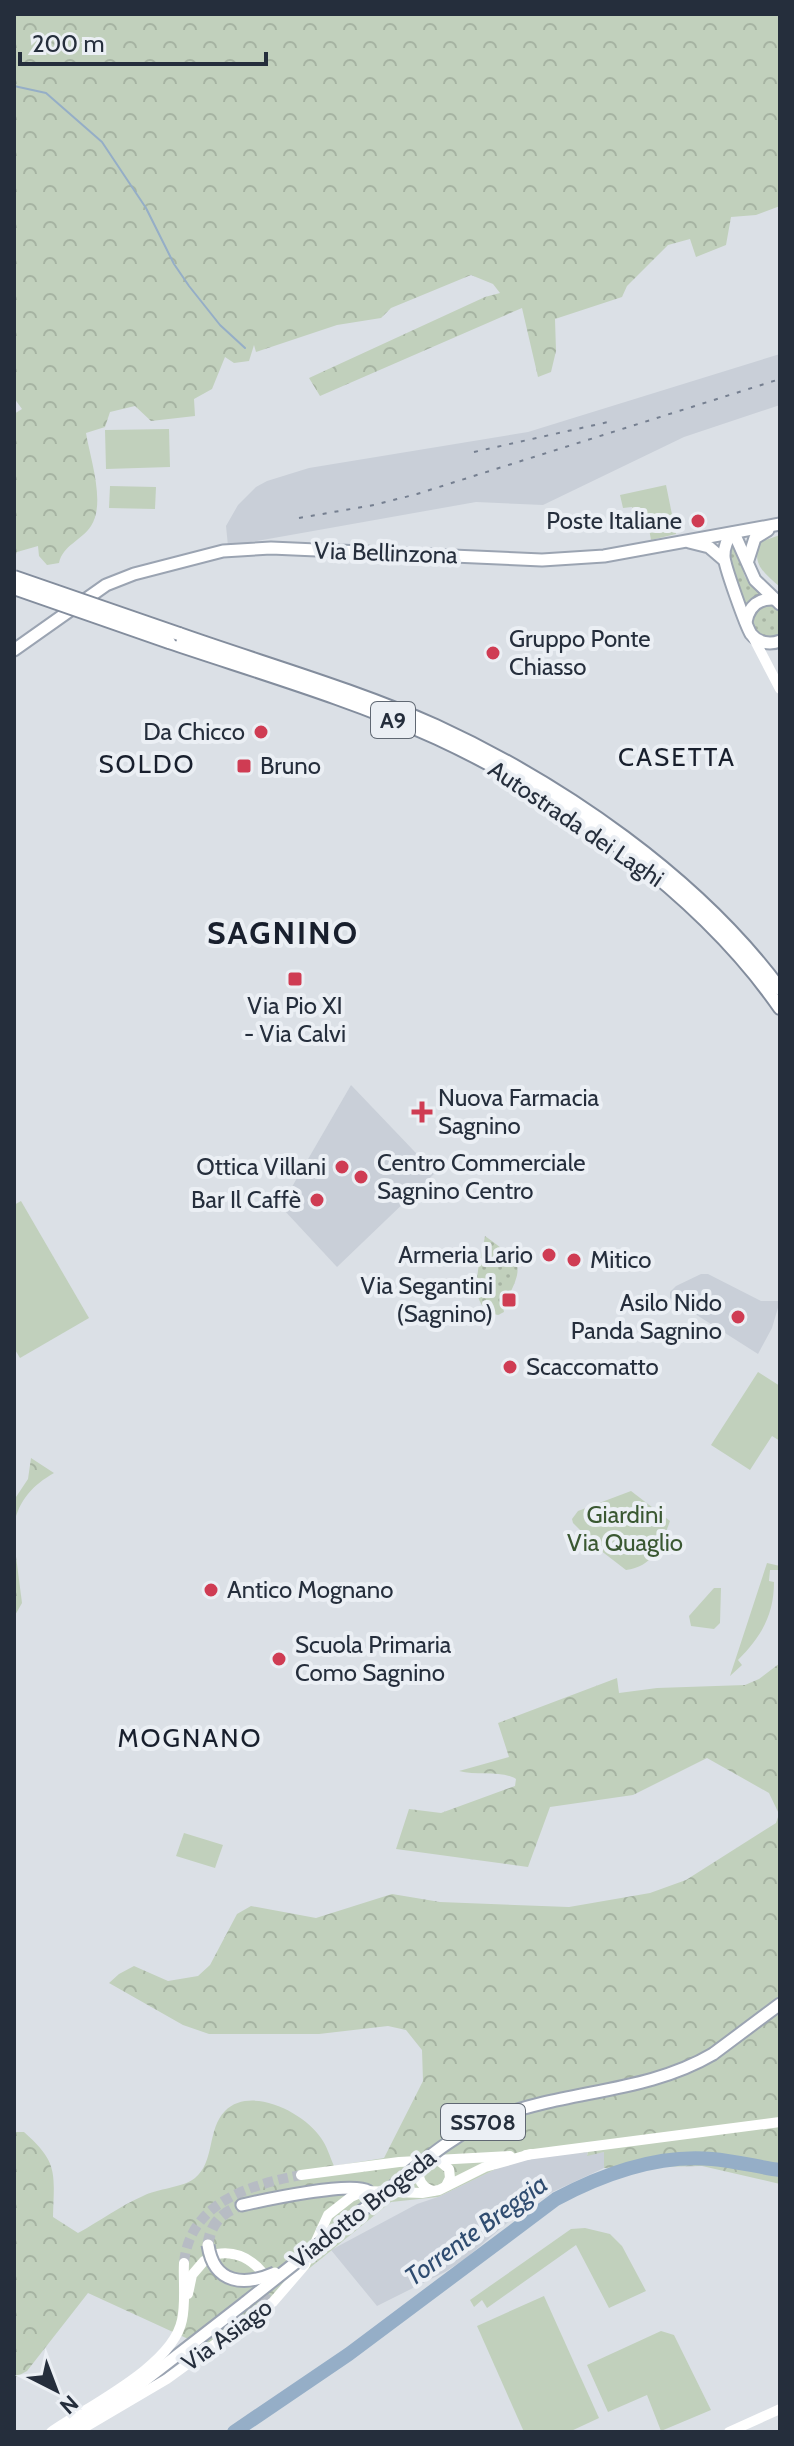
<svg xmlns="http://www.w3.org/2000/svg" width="794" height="2446" viewBox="0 0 794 2446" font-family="Cabin,sans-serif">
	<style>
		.built { fill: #c9cfd8 }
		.grass { fill: url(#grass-dots) }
		.forest { fill: url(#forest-crowns) }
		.green { fill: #c1d0bc }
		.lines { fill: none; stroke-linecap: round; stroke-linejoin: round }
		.stream { stroke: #95aec7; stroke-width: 2 }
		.river { stroke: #95aec7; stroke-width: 14 }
		.secondary-tunnel { stroke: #b7bcc4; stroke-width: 10; stroke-dasharray: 10 5; stroke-linecap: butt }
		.primary-tunnel { stroke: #b7bcc4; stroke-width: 11; stroke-dasharray: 11 5.5; stroke-linecap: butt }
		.primary-casing { stroke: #9ba4b2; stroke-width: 15 }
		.highway-casing { stroke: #838d9d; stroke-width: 16 }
		.secondary { stroke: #fff; stroke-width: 10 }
		.primary { stroke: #fff; stroke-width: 11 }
		.highway { stroke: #fff; stroke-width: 12 }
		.rail { stroke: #757f90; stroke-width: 2; stroke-dasharray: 4 8; stroke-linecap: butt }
		.primary-bridge-casing { stroke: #9ba4b2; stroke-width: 15; stroke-linecap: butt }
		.highway-bridge-casing { stroke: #838d9d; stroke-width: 16; stroke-linecap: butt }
		.primary-bridge { stroke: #fff; stroke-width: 11 }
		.highway-bridge { stroke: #fff; stroke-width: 12 }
		.poi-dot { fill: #cf3c53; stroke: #ebeff4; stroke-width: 3 }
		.labels { text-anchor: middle; stroke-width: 8; stroke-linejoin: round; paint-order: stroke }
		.shield { fill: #ebeff4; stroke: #606873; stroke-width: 2 }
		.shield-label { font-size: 22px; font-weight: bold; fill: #252e3c }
		.poi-label { font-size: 24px; fill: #252e3c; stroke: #ebeff4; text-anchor: start }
		.street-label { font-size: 24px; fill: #252e3c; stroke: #ebeff4 }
		.park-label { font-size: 24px; fill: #3a5832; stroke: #ebeff4 }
		.neighbourhood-label { font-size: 26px; letter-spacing: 2px; fill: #181f2d; stroke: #ebeff4 }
		.water-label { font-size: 26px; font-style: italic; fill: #2f4c70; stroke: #ebeff4 }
		.district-label { font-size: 32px; font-weight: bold; letter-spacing: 2px; fill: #181f2d; stroke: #ebeff4 }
	</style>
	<defs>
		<pattern id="grass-dots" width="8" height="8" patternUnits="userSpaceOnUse" patternTransform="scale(2)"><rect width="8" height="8" fill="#c1d0bc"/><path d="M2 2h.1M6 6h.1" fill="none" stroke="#a6b3a2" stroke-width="1.8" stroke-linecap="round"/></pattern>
		<pattern id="forest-crowns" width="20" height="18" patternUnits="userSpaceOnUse" patternTransform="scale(2)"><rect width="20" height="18" fill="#c1d0bc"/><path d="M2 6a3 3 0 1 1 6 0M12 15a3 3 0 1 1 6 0" fill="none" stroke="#a6b3a2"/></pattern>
	</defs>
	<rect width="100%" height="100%" fill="#dbe0e6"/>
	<g class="built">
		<polygon points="780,354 780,405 684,437 543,505 476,502 228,546 226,526 238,505 256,487 267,481 309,468 528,432"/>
		<polygon points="351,1085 435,1173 337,1267 284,1210 282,1204"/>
		<polygon points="701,1274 708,1274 761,1301 780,1301 772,1328 758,1354 670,1298 670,1292 676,1286"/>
		<polygon points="588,2151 587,2155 604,2152 604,2168 533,2201 465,2259 445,2272 377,2306 331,2250 417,2204 438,2197 496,2169 535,2157"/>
	</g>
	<g class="grass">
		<polygon points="735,545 745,577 762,595 745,609 728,554 731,546"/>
		<polygon points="771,604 780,608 780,634 766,638 757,633 752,618 757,609"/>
		<path d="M485,1236C523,1264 526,1263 503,1307L504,1312L498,1315C463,1307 481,1261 485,1236Z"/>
	</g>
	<g class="forest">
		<path d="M14,14H780V206L756,215L731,217L726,245L696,257L690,239L668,245L627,286L622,297L555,319L556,351L551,372L538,377L522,308L320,396L309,378L485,297L500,293L493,284L471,275L391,308L381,318L337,325L256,352L254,345L249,361L234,363L225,357L212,389L194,399L195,416L151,421L135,406L110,412L105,427L86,433C90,458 106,503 91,526C81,541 63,545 59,563L47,565L39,556L38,546L17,552L14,559V414L22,409L14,398Z"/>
		<path d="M31,1458L54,1473C33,1485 19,1500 14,1524V1500L28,1479Z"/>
		<polygon points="14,1541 22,1603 14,1617"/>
		<path d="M780,1663V2184L702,2166L604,2168V2152L587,2156L588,2152L535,2157L496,2169L438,2197L391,2202L210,2349L88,2293L27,2371L14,2378V2132H24C59,2163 54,2173 53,2217L78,2233C100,2221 120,2206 143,2196C156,2189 185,2187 195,2178C215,2162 207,2129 225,2111C251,2085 305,2113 321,2138C327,2146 330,2157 334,2166L384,2158L423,2081L422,2050L406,2030L388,2026L319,2034H209L183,2025L109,1983L119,1974L134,1966L168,1981L198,1976L210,1965L237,1914L251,1906L316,1918L392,1894L440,1902L569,1907L650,1893L686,1880L776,1823L779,1814L769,1793L707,1758L633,1795L550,1807L528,1867L396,1849L409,1809L441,1813L515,1786L516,1779C502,1770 477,1776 459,1771L509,1757L498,1723L617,1678L619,1693L657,1688L745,1685L759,1679Z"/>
	</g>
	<g class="green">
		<polygon points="169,429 170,467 106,469 105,430"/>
		<polygon points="666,485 676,534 651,540 647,517 635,519 632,507 623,508 620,495"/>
		<polygon points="110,486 156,487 155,509 109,508"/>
		<path d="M780,535V587C764,573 751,564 760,542Z"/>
		<polygon points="21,1201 89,1318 20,1358 14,1348 14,1205"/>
		<polygon points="758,1372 780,1386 780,1441 772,1436 750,1470 711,1445"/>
		<path d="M631,1491L670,1521C662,1544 653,1567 626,1570L600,1550L573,1523L572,1519L578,1511Z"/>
		<path d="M767,1563L780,1566V1570H770L769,1581L774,1582C774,1615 761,1637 738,1660L742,1665L730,1676Z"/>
		<polygon points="714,1588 721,1588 720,1623 714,1629 691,1626 689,1616"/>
		<polygon points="184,1833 223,1845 215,1868 176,1856"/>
		<polygon points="585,2228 610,2234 622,2246 646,2291 609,2308 576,2245 487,2308 482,2300 474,2307 470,2300 571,2229"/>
		<polygon points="544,2296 599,2418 569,2432 524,2432 477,2326"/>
		<polygon points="661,2331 674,2335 711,2410 661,2431 647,2395 608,2412 587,2365"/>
	</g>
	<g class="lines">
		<g class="stream">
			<polyline points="14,86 46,93 102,142 146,208 174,264 189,286 220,325 245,348"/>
			<polyline points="244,2426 244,2432"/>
		</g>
		<path class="river" d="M234,2432L349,2354L556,2199C603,2174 657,2154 712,2159C735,2161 758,2167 780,2170"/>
		<g class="secondary-tunnel">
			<path d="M184,2263C190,2202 250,2185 301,2175"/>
			<polyline points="263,2303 268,2288 267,2282"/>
		</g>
		<path class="primary-tunnel" d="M208,2245C210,2224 222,2212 242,2205"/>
		<g class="primary-casing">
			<g id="primary">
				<path d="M733,533C727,539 724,546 724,556C724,565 746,626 751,634C758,643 770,645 780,641"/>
				<polyline points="734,533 755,580 780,604"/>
				<polyline points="689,542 709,547 723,559"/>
				<polyline points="748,560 755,538 768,530"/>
				<path d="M746,622C749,606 759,598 774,599"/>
				<polyline points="14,650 106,585 134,574 223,551 271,548 542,560 604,556 780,524"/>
				<polyline points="713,2054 780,2004"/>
				<path d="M242,2205C264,2200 352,2181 368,2191"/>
				<polyline points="62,2432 139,2385 246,2302"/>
			</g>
		</g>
		<g class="highway-casing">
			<g id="highway">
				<path d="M179,634C264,664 353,689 436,726C562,784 697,877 780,989"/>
				<path d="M169,642C258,672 351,699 437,738C562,796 701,894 780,1008"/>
			</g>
		</g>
		<g class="secondary">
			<polyline points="752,635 780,689"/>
			<polyline points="526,2155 780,2122"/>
			<polyline points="438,2160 449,2169 450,2178 446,2186"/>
			<path d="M427,2162C414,2172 418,2186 433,2191"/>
			<polyline points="301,2175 399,2162 510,2156"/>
			<path d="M217,2254C236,2251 250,2258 262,2272"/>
			<polyline points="188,2294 192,2275 204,2261"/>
			<path d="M51,2432C88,2406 173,2366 182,2320C186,2302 183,2281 184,2263"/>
			<polyline points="77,2432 167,2379 273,2302 305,2265 328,2215 351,2197 365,2191 422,2193 439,2190 485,2167 531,2154"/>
			<polyline points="729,2432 780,2409"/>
		</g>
		<use href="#primary" class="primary"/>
		<use href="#highway" class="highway"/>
		<g class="rail">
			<polyline points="474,452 608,422"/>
			<polyline points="299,518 374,505 417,494 780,379"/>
		</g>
		<g class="primary-bridge-casing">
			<g id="primary-bridge">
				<path d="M208,2245C214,2285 245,2286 275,2273"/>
				<path d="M246,2302C293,2265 339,2228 386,2192C420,2164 455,2132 497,2117C567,2090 647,2093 713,2054"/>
			</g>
		</g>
		<g class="highway-bridge-casing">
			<g id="highway-bridge">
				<polyline points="14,577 179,634"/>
				<polyline points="14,588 169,642"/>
			</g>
		</g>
		<use href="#primary-bridge" class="primary-bridge"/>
		<use href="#highway-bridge" class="highway-bridge"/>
	</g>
	<g class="poi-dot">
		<circle cx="698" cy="521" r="8"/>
		<circle cx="493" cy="653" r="8"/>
		<circle cx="261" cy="732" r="8"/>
		<rect x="236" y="758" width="16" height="16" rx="4"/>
		<rect x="287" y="971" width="16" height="16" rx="4"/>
		<path d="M418 1100h8v8h8v8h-8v8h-8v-8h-8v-8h8z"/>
		<circle cx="342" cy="1167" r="8"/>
		<circle cx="361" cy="1177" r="8"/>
		<circle cx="317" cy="1200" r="8"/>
		<circle cx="549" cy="1255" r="8"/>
		<circle cx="574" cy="1260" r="8"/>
		<rect x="501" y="1292" width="16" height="16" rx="4"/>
		<circle cx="738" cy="1317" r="8"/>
		<circle cx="510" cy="1367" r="8"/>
		<circle cx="211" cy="1590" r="8"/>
		<circle cx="279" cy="1659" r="8"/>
	</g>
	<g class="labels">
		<g class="shield">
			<rect x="371" y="702" width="44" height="36" rx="6"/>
			<rect x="441" y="2104" width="84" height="36" rx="6"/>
		</g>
		<g class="shield-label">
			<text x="393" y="728">A9</text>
			<text x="483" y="2130">SS708</text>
		</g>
		<g class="poi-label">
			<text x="682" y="529" text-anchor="end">Poste Italiane</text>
			<text x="509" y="647">Gruppo Ponte<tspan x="509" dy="28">Chiasso</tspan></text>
			<text x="245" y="740" text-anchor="end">Da Chicco</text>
			<text x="260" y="774">Bruno</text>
			<text x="295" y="1014" text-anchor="middle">Via Pio XI<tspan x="295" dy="28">- Via Calvi</tspan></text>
			<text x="438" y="1106">Nuova Farmacia<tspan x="438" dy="28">Sagnino</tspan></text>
			<text x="377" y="1171">Centro Commerciale<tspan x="377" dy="28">Sagnino Centro</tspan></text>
			<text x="326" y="1175" text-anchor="end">Ottica Villani</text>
			<text x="301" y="1208" text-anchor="end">Bar Il Caffè</text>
			<text x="533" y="1263" text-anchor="end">Armeria Lario</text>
			<text x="590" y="1268">Mitico</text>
			<text x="493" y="1294" text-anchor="end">Via Segantini<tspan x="493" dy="28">(Sagnino)</tspan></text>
			<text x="722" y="1311" text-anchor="end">Asilo Nido<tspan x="722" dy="28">Panda Sagnino</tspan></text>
			<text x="526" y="1375">Scaccomatto</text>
			<text x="227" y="1598">Antico Mognano</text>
			<text x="295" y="1653">Scuola Primaria<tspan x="295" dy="28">Como Sagnino</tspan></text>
		</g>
		<g class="street-label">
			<text transform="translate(386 553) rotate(2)" y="8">Via Bellinzona</text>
			<text transform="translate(576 824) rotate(34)" y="8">Autostrada dei Laghi</text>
			<text transform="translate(363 2209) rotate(-38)" y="8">Viadotto Brogeda</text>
			<text transform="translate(227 2335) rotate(-36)" y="8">Via Asiago</text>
		</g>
		<g class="park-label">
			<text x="625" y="1523">Giardini<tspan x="625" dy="28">Via Quaglio</tspan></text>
		</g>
		<g class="neighbourhood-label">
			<text x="677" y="766">CASETTA</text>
			<text x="147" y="773">SOLDO</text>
			<text x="190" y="1747">MOGNANO</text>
		</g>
		<g class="water-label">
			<text transform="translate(476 2230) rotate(-36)" y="9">Torrente Breggia</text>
		</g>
		<g class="district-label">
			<text x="283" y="944">SAGNINO</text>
		</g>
	</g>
	<rect width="794" height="2446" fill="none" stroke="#252e3c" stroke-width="32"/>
	<g transform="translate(56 2390) rotate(138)" stroke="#ebeff4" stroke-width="6" paint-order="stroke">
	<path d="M0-6L14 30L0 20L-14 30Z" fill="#252e3c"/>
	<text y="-12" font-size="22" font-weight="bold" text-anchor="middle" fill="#252e3c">N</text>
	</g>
	<path d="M20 52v12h246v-12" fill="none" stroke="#252e3c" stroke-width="4"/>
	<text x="32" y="52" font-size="24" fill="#252e3c" stroke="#ebeff4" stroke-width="6" paint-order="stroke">200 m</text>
</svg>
